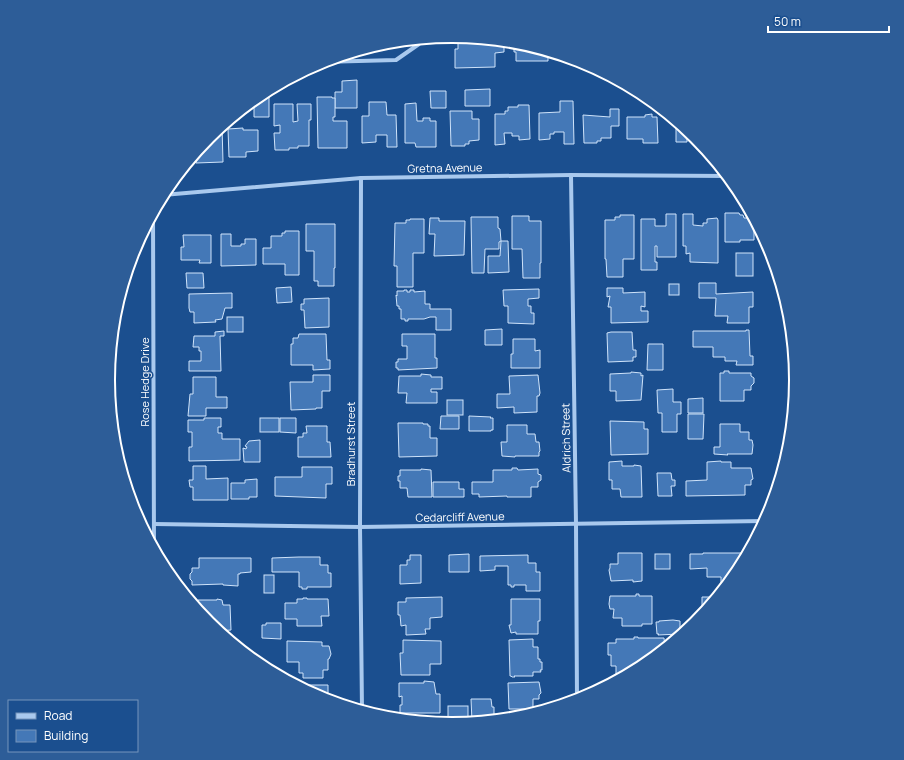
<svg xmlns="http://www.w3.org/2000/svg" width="904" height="760" viewBox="0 0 904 760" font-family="Manrope,sans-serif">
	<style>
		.building { fill: #4478b7; stroke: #cfe3fa }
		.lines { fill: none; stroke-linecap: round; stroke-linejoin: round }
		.minor { stroke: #a9c9ee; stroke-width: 4 }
		.labels { text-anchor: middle; stroke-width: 3; stroke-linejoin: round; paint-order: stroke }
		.street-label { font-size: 11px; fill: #fff; stroke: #1b4f8f }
		.rim { fill: none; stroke: #fff; stroke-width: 2 }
	</style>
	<rect width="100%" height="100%" fill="#1b4f8f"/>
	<g class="building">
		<polygon points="458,37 504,41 504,52 495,53 495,67 455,68 455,49 458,49"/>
		<polygon points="514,42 550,52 548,52 548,61 516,61 516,52 514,52"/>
		<polygon points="385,43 385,46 372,47"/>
		<polygon points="357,80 357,108 335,108 335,92 342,92 342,81"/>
		<polygon points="490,89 490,106 465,106 465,90"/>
		<polygon points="430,91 446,91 446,108 431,108"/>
		<polygon points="261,94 269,94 269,117 254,117 254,100 260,100 260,95"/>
		<polygon points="317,97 332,97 332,98 335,98 335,117 333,117 333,121 347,121 347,148 318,148"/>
		<polygon points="560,101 573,101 574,144 564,144 564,132 554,132 554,134 550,134 550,139 539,140 539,113 560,112"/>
		<polygon points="369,102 386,102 387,115 396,115 397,147 387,147 387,135 376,135 376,142 362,143 362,116 369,116"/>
		<polygon points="416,103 417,121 423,121 423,118 430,118 430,121 436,121 436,147 416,147 415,143 405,143 405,104"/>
		<polygon points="274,104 293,104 293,122 298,121 297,104 311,104 311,120 309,120 309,146 298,146 298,148 289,148 289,150 275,150 274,133 280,133 280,125 274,126"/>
		<polygon points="518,105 529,105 530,139 519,140 519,136 512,136 512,133 504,133 505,144 495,145 495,114 505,114 505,111 508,111 508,107 518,107"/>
		<polygon points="610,109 619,109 619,126 611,126 611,138 601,138 601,141 597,141 597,143 584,143 583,115 610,117"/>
		<polygon points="450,111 472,111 472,119 479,119 479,140 469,141 469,144 465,144 465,146 451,146"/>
		<polygon points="652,114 652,117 657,117 658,143 643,143 643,139 627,139 627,117 645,117 645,115"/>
		<polygon points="676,121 695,137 697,139 687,139 687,142 676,142"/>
		<polygon points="222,126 223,162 196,163 196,158 191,158 209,137"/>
		<polygon points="243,128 243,130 258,130 258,151 246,152 246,157 229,157 228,129"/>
		<polygon points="725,213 739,213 740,215 743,215 744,218 754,218 754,240 740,240 740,242 725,242"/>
		<polygon points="666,214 676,214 676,257 657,257 657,246 655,246 655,262 657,262 657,270 641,270 641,219 655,219 655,226 666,226"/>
		<polygon points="683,214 693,214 693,225 703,226 703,223 707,223 707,219 717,218 718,220 718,263 690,262 690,253 686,254 686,246 683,246"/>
		<polygon points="620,215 634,215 634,259 623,259 623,277 607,277 606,259 605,259 605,220 615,220 615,217 620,217"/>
		<polygon points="512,216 529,216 529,221 541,221 541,263 540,263 540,278 523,278 522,249 512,249"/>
		<polygon points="471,217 498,217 498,228 500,229 501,241 499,242 499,249 485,249 484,273 472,273"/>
		<polygon points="430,218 439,218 439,221 465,221 464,255 434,256 435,234 429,234"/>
		<polygon points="410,219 424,219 424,253 413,253 413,287 397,287 397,266 394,266 395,223 406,223 406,220 410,220"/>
		<polygon points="306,224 335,224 335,268 334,268 334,286 318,286 318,281 314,281 314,251 306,251"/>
		<polygon points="285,231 299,231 299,275 285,275 285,264 263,264 263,248 271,248 271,236 282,236 282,233 285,233"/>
		<polygon points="221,234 231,234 231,246 241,246 241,244 245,244 245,239 256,239 256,265 221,266"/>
		<polygon points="183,235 211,235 211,263 199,263 200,260 181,260 181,247 184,247"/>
		<polygon points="501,241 508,241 509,272 488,273 488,256 500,256"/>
		<rect x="736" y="253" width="17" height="23"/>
		<polygon points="186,273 203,273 204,288 187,288"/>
		<polygon points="124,282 124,298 119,298"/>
		<polygon points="699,283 716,283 716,294 753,292 753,307 749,307 749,323 727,323 728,316 715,316 716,298 699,298"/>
		<rect x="669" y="284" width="10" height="11"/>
		<polygon points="291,287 292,302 277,303 276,288"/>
		<polygon points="607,288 623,288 623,293 645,292 645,307 641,306 641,311 648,311 648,322 611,323 611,307 608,307 610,296 607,297"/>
		<polygon points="539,289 539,298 528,299 528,306 531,306 531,313 534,313 534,324 508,323 508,306 504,306 503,290"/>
		<polygon points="404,290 407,290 407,292 410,292 410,290 414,290 414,292 425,291 425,304 430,304 430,309 451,309 451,330 436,330 436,317 430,317 424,319 408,319 408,321 405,321 405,319 401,319 401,309 399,309 399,306 397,306 396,295 397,296 397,291 404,291"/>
		<polygon points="232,293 232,308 225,308 222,319 215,320 216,322 194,323 194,312 190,312 189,308 189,294"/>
		<polygon points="329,298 329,327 305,328 304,310 301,310 301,304 304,304 304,299"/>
		<rect x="227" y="317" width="16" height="15"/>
		<polygon points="502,329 502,345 485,345 485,330"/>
		<polygon points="746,330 749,330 750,356 753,356 753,365 736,365 737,361 725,361 725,357 713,357 713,347 693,347 693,331 746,331"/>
		<polygon points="224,331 224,336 220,336 221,371 189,371 189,361 201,361 201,351 199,351 199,347 193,347 194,336 215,336 215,332"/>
		<polygon points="611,332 632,332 633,350 636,350 636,357 633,357 633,361 608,362 607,333"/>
		<polygon points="299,334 326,334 327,360 330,360 330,369 313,370 313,365 291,365 291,344 293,344 293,338 298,338"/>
		<polygon points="402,334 435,334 435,358 437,358 437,368 398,370 398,368 396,368 396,362 398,362 398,359 407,359 407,346 402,346"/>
		<polygon points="513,339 535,339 535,351 540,350 540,368 511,368 511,354 513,354"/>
		<polygon points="648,344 663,344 663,370 647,370"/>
		<polygon points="724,371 729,371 729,373 751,373 751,376 754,378 754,383 751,386 751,390 744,390 744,401 720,401 720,373 724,373"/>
		<polygon points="631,372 641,373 641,376 643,375 641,400 616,401 616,391 610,391 610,374 631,373"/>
		<polygon points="421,374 431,375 431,377 442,377 442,389 431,389 431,392 437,392 437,403 406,403 407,393 398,393 399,376 421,376"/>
		<polygon points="313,375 330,375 330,391 322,391 322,408 316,408 316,409 291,410 290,382 313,382"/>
		<polygon points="538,375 540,393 539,396 537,396 537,412 514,413 514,407 497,408 497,394 510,394 509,376"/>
		<polygon points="193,377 216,377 216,397 227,397 227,408 206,408 206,416 188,416 190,394 193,394"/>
		<polygon points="673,389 673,402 681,402 681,414 677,414 677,432 662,432 662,413 658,413 657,390"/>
		<polygon points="703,398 703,413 688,413 688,399"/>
		<rect x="447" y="400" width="16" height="15"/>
		<polygon points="688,414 704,414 703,439 688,439"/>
		<polygon points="441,416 459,416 459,429 440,429"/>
		<polygon points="469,416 491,417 490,418 493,418 493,430 491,430 491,431 469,431"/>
		<polygon points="204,418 221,418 221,427 218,427 218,433 222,433 222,439 240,439 240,460 189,461 189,447 192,447 192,432 188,432 188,420 204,420"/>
		<rect x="260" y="418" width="19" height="14"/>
		<polygon points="280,418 296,418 296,433 280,432"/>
		<polygon points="610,421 644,422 644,429 648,429 648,454 611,455"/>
		<polygon points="398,423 423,423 423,424 428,424 428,426 430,426 430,438 437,438 437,456 399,457"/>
		<polygon points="720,424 740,424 740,432 749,432 749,440 752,440 753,445 752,454 727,454 728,455 714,454 714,447 720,447"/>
		<polygon points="507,425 527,425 527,434 535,434 536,442 539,442 540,451 539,452 539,456 515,456 515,457 502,456 501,442 507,442"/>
		<polygon points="306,426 327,426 327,442 330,442 331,457 298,457 298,437 303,437 303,433 307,433"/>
		<polygon points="260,440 260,462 244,462 243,448 246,449 247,447 245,446 249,441"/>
		<polygon points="622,461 622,466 634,466 634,465 641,466 642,497 621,497 620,489 612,489 612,480 609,480 609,462"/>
		<polygon points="721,461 721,462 731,462 731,468 751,468 753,479 751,480 751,485 745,485 745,495 686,496 686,481 707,480 707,462"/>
		<polygon points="193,466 206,466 206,479 228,478 228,500 193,500 193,487 190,487 189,480 193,480"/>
		<polygon points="302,467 332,467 332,484 326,484 326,498 275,496 275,477 302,477"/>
		<polygon points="512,468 517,468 518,470 538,469 538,474 541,475 541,480 538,482 538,487 531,487 531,497 507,497 507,496 479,497 479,494 472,494 472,482 493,482 493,470 512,470"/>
		<polygon points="421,469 431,470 432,497 408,497 407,488 400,488 400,481 398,481 398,476 400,476 400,470 421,470"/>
		<polygon points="657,473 671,473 672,480 675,480 675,486 671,486 672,496 658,496"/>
		<polygon points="257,479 257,497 249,497 249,499 231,499 231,483 245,483 245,480"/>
		<polygon points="433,482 459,482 459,489 464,489 464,497 433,497"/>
		<polygon points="618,553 642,553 642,581 633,582 633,580 611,581 609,570 610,568 610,564 618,564"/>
		<polygon points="703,553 741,553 741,561 743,561 738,571 727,584 724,585 724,583 721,583 721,577 707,577 707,568 690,569 690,554 703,554"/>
		<polygon points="469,554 469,572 449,572 449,555"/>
		<rect x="655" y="554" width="15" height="15"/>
		<polygon points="410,555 421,555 421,583 400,584 400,565 407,565 407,560 410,560"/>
		<polygon points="528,555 528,563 536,563 536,572 540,572 540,591 526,591 526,585 514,585 514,587 511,587 511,585 508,585 508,566 495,566 495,570 480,571 480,556"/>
		<polygon points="299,557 320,557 320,565 328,565 328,573 331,573 331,587 307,587 307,589 302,589 302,587 299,587 299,572 272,572 272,558"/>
		<polygon points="199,558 251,558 251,572 240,573 240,574 238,574 238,586 223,585 223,584 192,585 192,581 190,579 190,574 192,572 192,568 199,568"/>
		<rect x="264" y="575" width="10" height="18"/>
		<polygon points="636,594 639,594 639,596 652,596 652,624 642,624 642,626 622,626 622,618 613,618 614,609 610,609 609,604 610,596 636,596"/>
		<polygon points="442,597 442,617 430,618 430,629 425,629 426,634 406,635 406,625 401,626 400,615 398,615 398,602 406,602 406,598"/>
		<polygon points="702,597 717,597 707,609 702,609"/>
		<polygon points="303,598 307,598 307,599 328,599 329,616 321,616 322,626 297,626 297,619 285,619 285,603 297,603 297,599 303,599"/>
		<polygon points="217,599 222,600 223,605 230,605 231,630 218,631 209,623 193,604 198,604 198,600 217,600"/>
		<polygon points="511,599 540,599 540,621 538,621 538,634 516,634 516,632 511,633 509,625 511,625"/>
		<polygon points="673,620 680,621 680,634 658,635 659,634 657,634 656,622 659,622 659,621"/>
		<polygon points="266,623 281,623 281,639 262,638 262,625 266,625"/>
		<polygon points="634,637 638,637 638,638 664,638 665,648 656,655 651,655 651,660 643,666 626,675 616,675 616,666 611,666 611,655 608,655 608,643 616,643 616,639 634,639"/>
		<polygon points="533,639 533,647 538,647 538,659 540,659 540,662 542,662 542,670 540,670 541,672 533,672 533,676 514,676 515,677 512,677 511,676 510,676 509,640"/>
		<polygon points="403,640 441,641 441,664 430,664 430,675 401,675 400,653 403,653"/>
		<polygon points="287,641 322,642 322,646 329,646 331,654 329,659 328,659 328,670 323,670 323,678 303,678 303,673 299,673 299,662 287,662"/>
		<polygon points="424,681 434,682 436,694 440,694 440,713 400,713 400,705 402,705 402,696 399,697 399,683 424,683"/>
		<polygon points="539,682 541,693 539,695 539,699 533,699 533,709 509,709 508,683"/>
		<polygon points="295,684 302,684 302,686 305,686 305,685 328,685 328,697 330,697 331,701 320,698"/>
		<polygon points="471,699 491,699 492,707 494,707 494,719 492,719 492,720 472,721"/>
		<rect x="448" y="706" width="20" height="15"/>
	</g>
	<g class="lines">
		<g class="minor">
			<polyline points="321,62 396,60 419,44"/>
			<polyline points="571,175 576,524 577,700"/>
			<polyline points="361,178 360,527 362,710"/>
			<polyline points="163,195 361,178 571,175 728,176"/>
			<polyline points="153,214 154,550"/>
			<polyline points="154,524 360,527 765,521"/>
		</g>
	</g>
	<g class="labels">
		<g class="street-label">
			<text transform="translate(445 168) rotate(-1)" y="4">Gretna Avenue</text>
			<text transform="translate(145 382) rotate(-90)" y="4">Rose Hedge Drive</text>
			<text transform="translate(566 438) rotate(-91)" y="4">Aldrich Street</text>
			<text transform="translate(351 444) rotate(-90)" y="4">Bradhurst Street</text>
			<text transform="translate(460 517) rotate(-1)" y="4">Cedarcliff Avenue</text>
		</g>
	</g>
	<path d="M0 0H904V760H0ZM115 380a337 337 0 1 1 674 0a337 337 0 1 1-674 0Z" fill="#2d5d98" fill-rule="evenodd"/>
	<path class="rim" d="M115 380a337 337 0 1 1 674 0a337 337 0 1 1-674 0Z"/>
	<rect x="8" y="700" width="130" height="52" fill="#1b4f8f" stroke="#7695bc"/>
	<rect x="16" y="713" width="20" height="6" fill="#a9c9ee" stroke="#7695bc"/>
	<text x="44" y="720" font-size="12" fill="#ffffff">Road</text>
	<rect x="16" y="730" width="20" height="12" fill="#4478b7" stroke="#7695bc"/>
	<text x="44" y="740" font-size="12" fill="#ffffff">Building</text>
	<path d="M768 26v6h121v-6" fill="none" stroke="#ffffff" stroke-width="2"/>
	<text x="774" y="26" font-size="12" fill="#ffffff" stroke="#1b4f8f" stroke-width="3" paint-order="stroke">50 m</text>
</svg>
